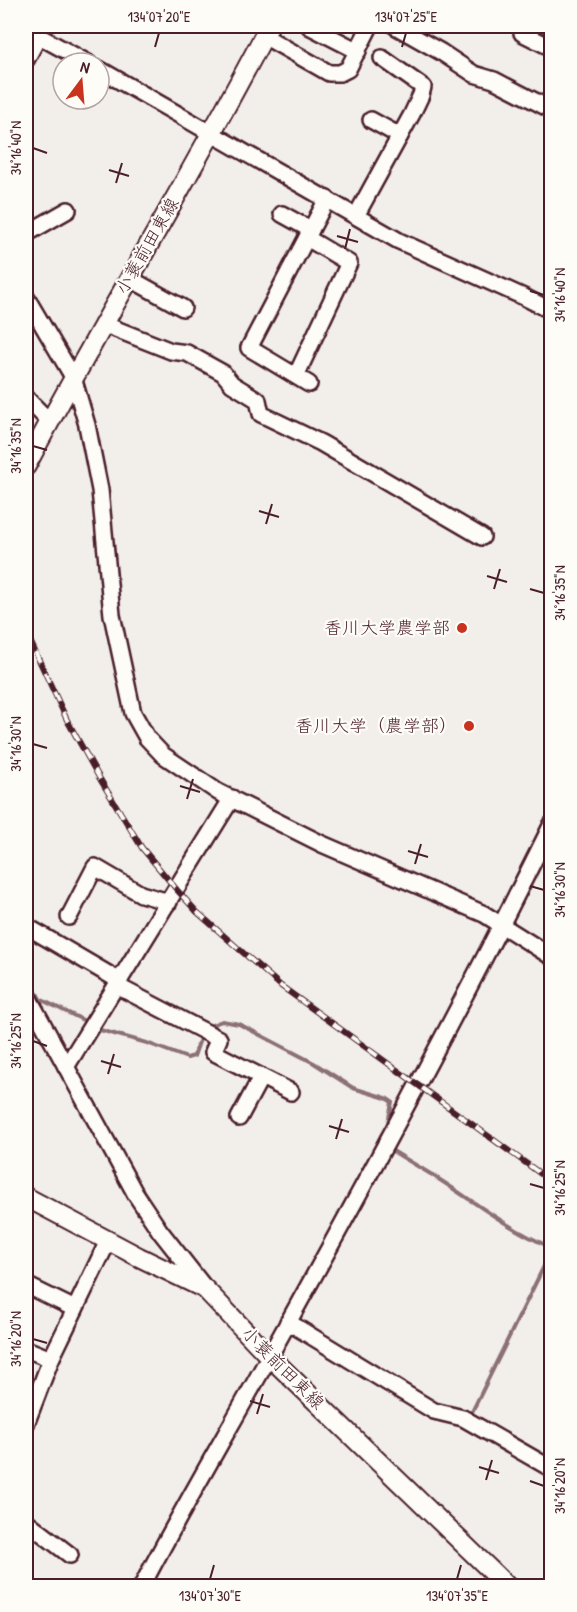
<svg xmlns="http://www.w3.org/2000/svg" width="577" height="1612" viewBox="0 0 577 1612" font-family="'Patrick Hand','Klee One',sans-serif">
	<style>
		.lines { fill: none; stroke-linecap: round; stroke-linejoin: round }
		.stream { stroke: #8b6f75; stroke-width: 4 }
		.minor-casing { stroke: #4a1f2b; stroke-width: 20 }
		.major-casing { stroke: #4a1f2b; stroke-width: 22 }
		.minor { stroke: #fdfcf7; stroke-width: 15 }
		.major { stroke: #fdfcf7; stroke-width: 18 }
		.rail-casing { stroke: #4a1f2b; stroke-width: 6 }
		.rail { stroke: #fdfcf7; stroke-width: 4; stroke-dasharray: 11; stroke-linecap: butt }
		.ticks { fill: none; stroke: #4a1f2b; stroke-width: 2 }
		.poi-dot { fill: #c8321e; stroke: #fdfcf7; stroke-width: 2 }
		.labels { text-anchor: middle; stroke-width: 4.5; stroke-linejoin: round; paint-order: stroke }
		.street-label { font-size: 18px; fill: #4a1f2b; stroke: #fdfcf7 }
		.poi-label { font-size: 18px; fill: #4a1f2b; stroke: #fdfcf7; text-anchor: end }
		.neatline { fill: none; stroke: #4a1f2b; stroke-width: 2 }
		.ticks-label { font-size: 15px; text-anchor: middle; fill: #4a1f2b }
	</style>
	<rect width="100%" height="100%" fill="#f2efeb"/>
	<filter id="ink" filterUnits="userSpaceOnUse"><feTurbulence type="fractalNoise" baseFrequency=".0167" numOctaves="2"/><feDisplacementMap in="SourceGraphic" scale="12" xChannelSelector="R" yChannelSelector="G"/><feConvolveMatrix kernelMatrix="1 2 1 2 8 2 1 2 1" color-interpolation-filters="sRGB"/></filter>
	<g filter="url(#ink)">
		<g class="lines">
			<g class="stream">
				<polyline points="26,973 40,999 85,1021"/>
				<polyline points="209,1026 222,1021 239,1024 314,1063 353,1088 386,1098 392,1102 388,1123"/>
				<polyline points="100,1030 147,1043 187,1058 194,1056 200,1039"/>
				<polyline points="378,1142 382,1134"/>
				<path d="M388,1148C405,1159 423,1169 440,1180C476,1203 509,1229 548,1246"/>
				<polyline points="470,1416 548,1258"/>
			</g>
			<g class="minor-casing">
				<g id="minor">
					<polyline points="309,26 358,51"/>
					<polyline points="395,26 441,52 474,74 494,80 552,110"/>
					<polyline points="525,26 522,33 552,48"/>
					<polyline points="26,29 88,63"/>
					<polyline points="264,36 329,73 340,73 348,69 370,26"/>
					<polyline points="26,60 39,36"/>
					<polyline points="99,69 399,241 526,298 552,311"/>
					<polyline points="371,120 400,136"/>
					<polyline points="282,214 311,230"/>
					<polyline points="356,216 412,114 421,95 423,87 382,58"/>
					<polyline points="26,234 68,210"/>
					<polyline points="129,278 183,308"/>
					<polyline points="26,297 73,377 87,425 100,490 112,615 133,713 147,738 163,755 218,792 322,844 484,914 552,957"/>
					<polyline points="103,324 171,351 187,353 223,373 232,384 258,400 261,414 321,443 482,537"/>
					<polyline points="296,376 349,263 307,238"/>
					<polyline points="309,384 249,348 327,199"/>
					<polyline points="26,398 49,421"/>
					<polyline points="69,917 95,867 141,894 169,902"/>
					<polyline points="26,926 120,981"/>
					<polyline points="117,986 219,1039 213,1052 291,1092"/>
					<polyline points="26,993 136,1195 160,1231 204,1287"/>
					<polyline points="66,1067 232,798"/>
					<polyline points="239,1118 261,1077"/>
					<polyline points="26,1285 75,1309"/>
					<polyline points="288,1322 434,1411 463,1418 552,1469"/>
					<polyline points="26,1349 51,1359"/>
					<polyline points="26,1424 51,1359 108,1241"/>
					<polyline points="26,1521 70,1555"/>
					<path d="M142,1586C182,1509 227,1433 269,1357C367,1181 463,1004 552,824"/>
				</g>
			</g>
			<g class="major-casing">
				<g id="major">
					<path d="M26,466C104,318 192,175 269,26"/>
					<polyline points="26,1197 139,1257 205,1289 269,1356 507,1586"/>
				</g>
			</g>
			<use href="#minor" class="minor"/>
			<use href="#major" class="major"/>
			<g class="rail-casing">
				<polyline id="rail" points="26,632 67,720 100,779 142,848 177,890 197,912 281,986 552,1182"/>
			</g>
			<use href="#rail" class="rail"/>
		</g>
	</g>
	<path class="ticks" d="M155,47L159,33M402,47L406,33M33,148L47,153M109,170L129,176M116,183L122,163M337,236L358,242M345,249L350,229M530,291L544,295M33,446L47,450M259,511L279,517M266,524L272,504M487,576L507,582M494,589L500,569M530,589L544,593M33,744L47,748M180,786L200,792M187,799L193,779M408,851L428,857M415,864L421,844M530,886L544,890M33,1041L47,1046M101,1061L121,1067M108,1074L114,1054M329,1126L349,1132M336,1139L342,1119M530,1184L544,1188M33,1339L47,1343M250,1401L270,1407M257,1414L263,1394M479,1467L499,1473M486,1480L492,1460M530,1481L544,1486M210,1579L214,1565M457,1579L461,1565"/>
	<g class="poi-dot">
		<circle cx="462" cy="628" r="6"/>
		<circle cx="469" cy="726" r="6"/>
	</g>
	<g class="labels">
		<g class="street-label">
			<text transform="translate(147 246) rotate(-60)" y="6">小蓑前田東線</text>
			<text transform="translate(283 1368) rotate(45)" y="6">小蓑前田東線</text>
		</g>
		<g class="poi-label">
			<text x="450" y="634">香川大学農学部</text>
			<text x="457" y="732">香川大学（農学部）</text>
		</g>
	</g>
	<rect width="577" height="1612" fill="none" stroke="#fdfcf7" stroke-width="66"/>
	<g transform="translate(81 81) rotate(16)"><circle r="28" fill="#fdfcf7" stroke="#b5a4a5" stroke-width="1.5"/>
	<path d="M0-4.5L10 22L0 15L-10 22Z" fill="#c8321e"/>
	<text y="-9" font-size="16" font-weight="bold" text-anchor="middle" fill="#4a1f2b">N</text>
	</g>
	<rect x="33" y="33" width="511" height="1546" class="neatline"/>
	<g class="ticks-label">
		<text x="159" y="22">134°07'20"E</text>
		<text x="406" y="22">134°07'25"E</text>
		<text transform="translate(16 148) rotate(-90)" y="5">34°16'40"N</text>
		<text transform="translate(560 295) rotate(-90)" y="5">34°16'40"N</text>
		<text transform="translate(16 446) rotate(-90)" y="5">34°16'35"N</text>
		<text transform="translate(560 593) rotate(-90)" y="5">34°16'35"N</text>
		<text transform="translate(16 744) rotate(-90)" y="5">34°16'30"N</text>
		<text transform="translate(560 890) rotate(-90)" y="5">34°16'30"N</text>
		<text transform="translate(16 1041) rotate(-90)" y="5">34°16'25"N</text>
		<text transform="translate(560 1188) rotate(-90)" y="5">34°16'25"N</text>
		<text transform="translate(16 1339) rotate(-90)" y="5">34°16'20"N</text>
		<text transform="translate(560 1486) rotate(-90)" y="5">34°16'20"N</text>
		<text x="210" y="1601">134°07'30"E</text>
		<text x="457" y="1601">134°07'35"E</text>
	</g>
</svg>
